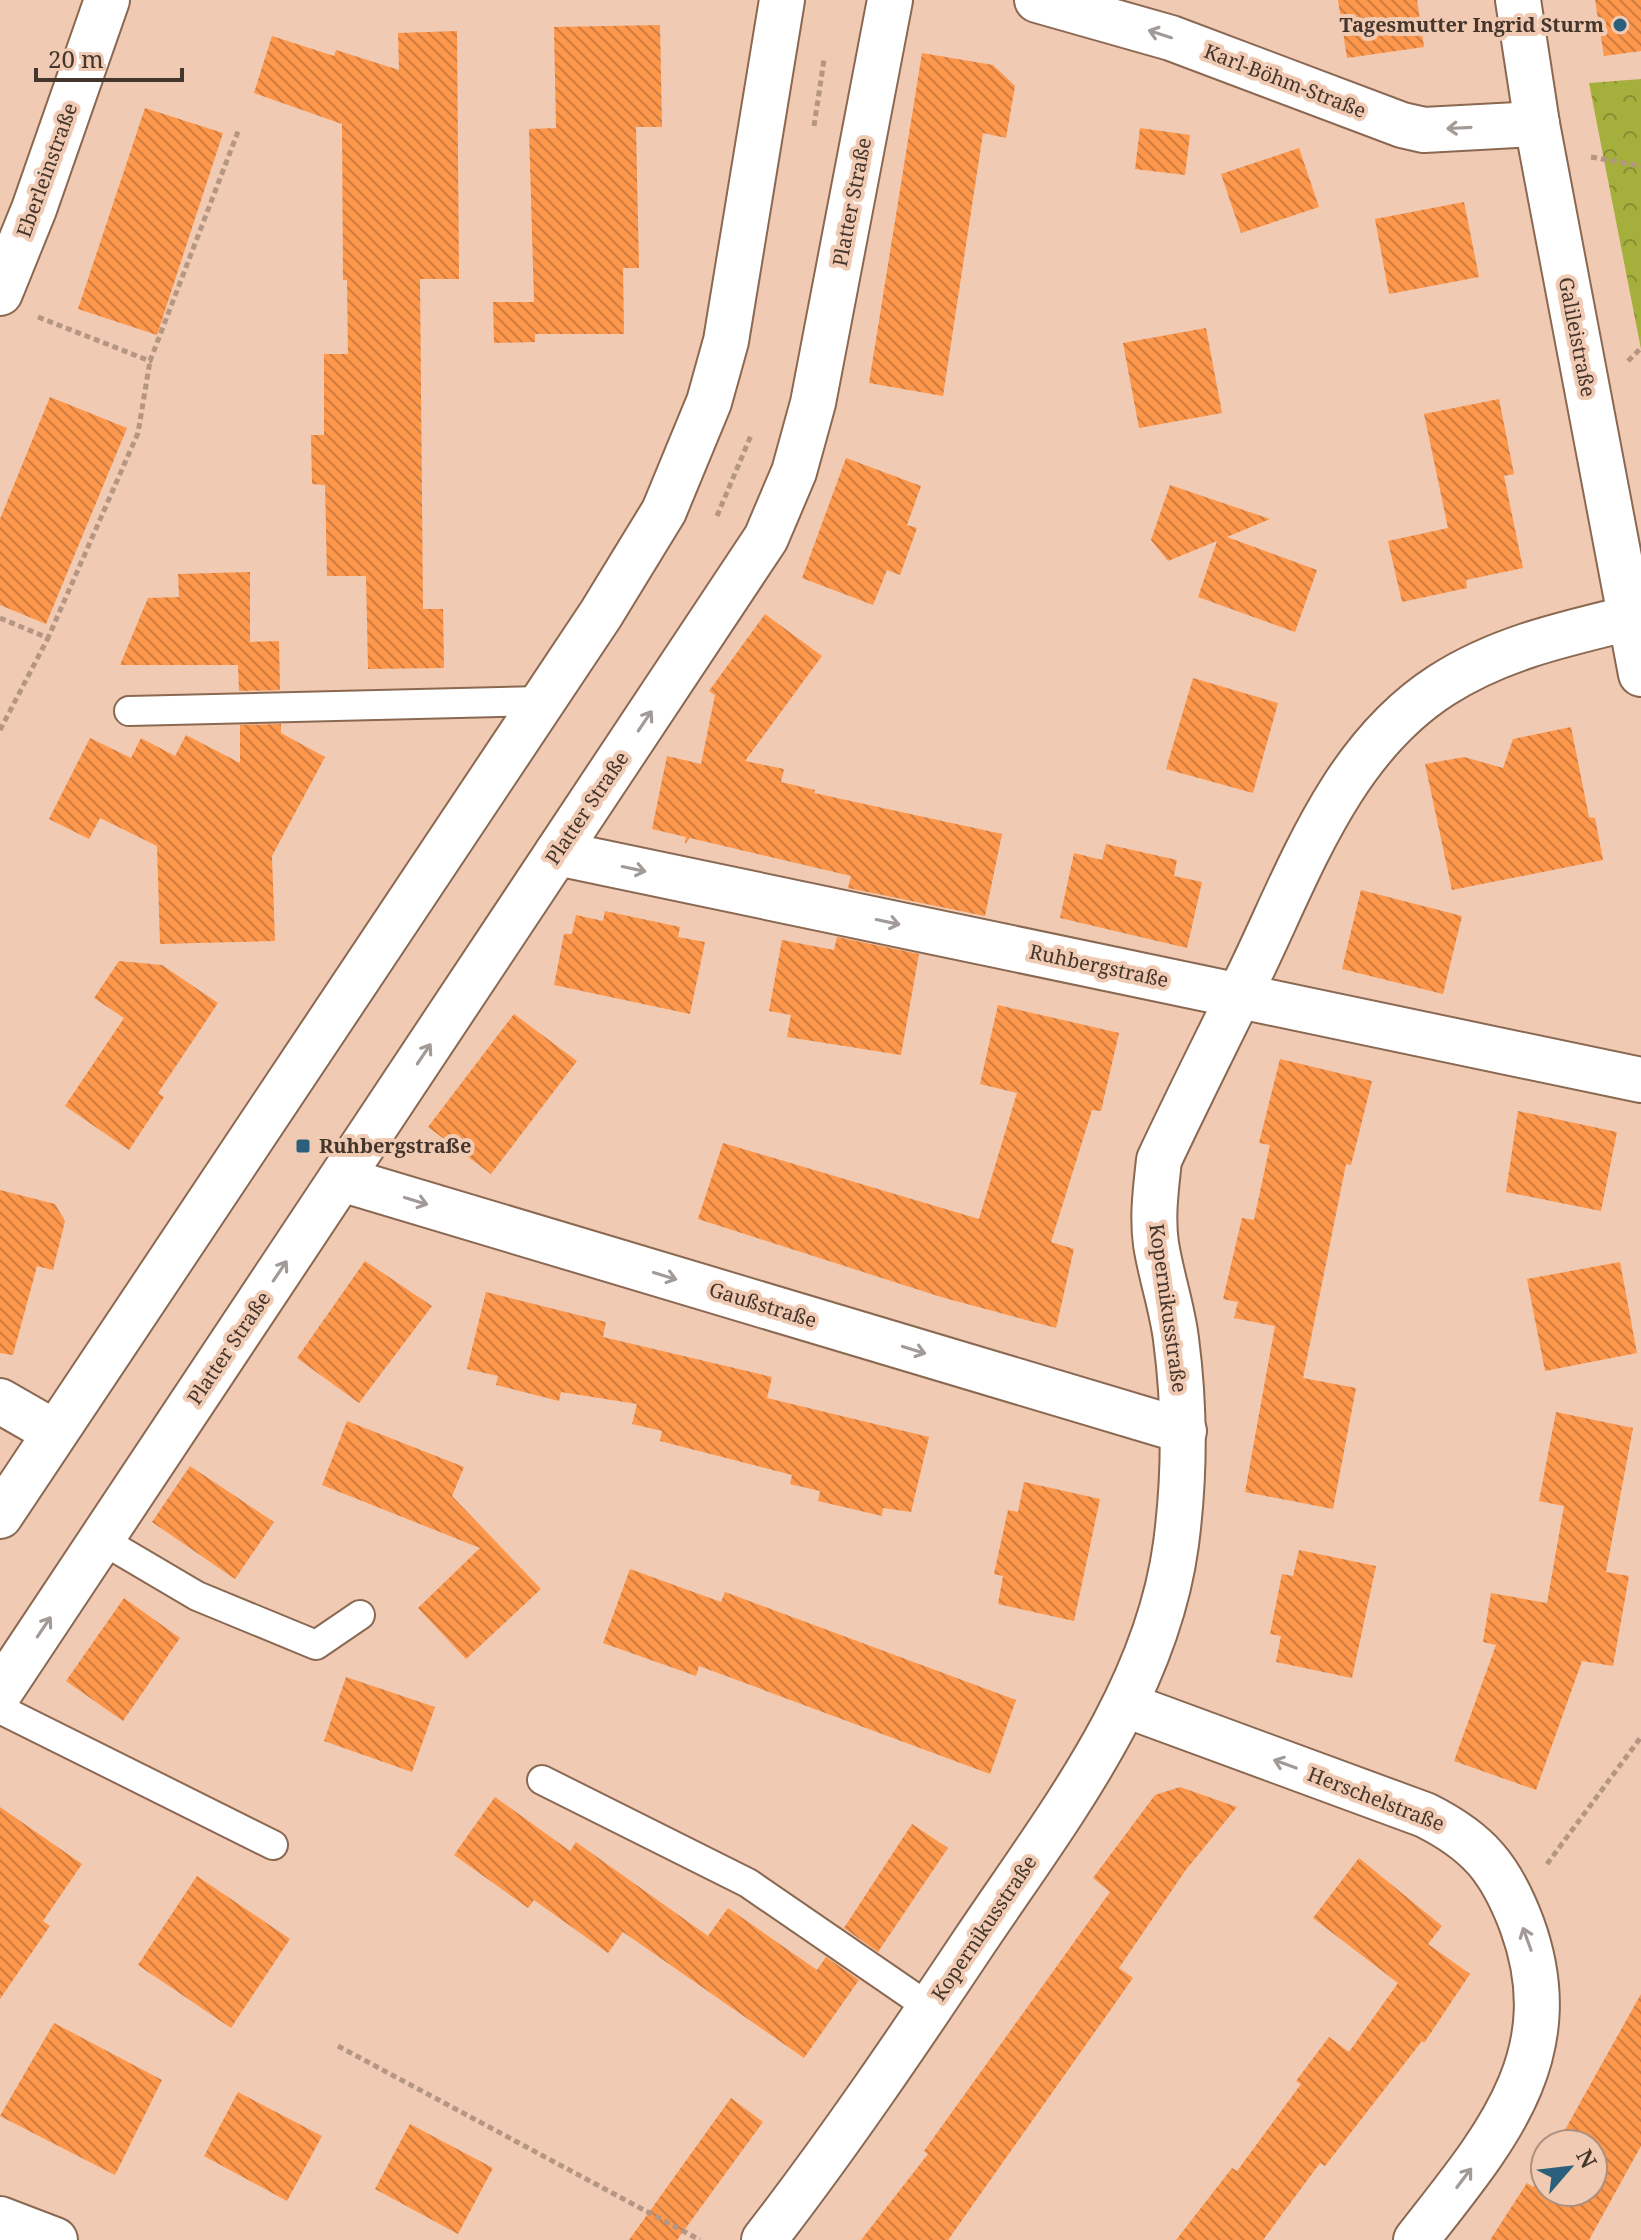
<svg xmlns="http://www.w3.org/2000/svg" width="1641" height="2240" viewBox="0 0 1641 2240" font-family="'Noto Serif',serif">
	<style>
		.park { fill: url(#park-crowns) }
		.building { fill: url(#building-back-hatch) }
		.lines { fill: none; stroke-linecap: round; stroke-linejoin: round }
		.service-casing { stroke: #8a6852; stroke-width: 32 }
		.minor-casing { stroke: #8a6852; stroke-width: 48 }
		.secondary-casing { stroke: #8a6852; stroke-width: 48 }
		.path { stroke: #b49683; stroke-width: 5; stroke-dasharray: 6 4; stroke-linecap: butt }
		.service { stroke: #fff; stroke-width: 28 }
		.minor { stroke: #fff; stroke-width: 44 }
		.secondary { stroke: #fff; stroke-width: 44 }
		.oneway { stroke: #a29a96 }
		.poi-dot { fill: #2b607c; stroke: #f0cab2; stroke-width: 3 }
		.labels { text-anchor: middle; stroke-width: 8; stroke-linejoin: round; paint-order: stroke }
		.poi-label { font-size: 20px; font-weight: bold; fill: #45362d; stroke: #f0cab2; text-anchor: end }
		.street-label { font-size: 20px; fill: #45362d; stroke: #f0cab2 }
	</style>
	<defs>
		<pattern id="park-crowns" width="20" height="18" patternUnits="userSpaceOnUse" patternTransform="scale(2)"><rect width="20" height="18" fill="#a5af3b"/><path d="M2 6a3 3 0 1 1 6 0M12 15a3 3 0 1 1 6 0" fill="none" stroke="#888f32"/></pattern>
		<pattern id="building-back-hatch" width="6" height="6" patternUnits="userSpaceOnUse" patternTransform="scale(2)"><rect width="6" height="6" fill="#fd974c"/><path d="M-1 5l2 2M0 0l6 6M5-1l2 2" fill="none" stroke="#cf7c40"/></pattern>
	</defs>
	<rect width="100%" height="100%" fill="#f0cab2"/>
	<polygon class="park" points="1641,79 1641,349 1589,83"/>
	<g class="building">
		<polygon points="1338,0 1417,0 1424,47 1347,58"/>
		<polygon points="1595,0 1641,0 1641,51 1604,56"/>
		<polygon points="660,25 662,127 636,127 639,268 623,268 624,334 535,334 535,342 494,343 493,302 534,302 529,129 556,128 554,27"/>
		<polygon points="457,31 459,279 420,279 423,609 443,609 444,668 368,669 366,576 327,576 325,485 312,484 311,435 324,435 324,354 348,354 347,280 343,280 342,124 254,93 272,36 334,56 336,50 399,70 398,33"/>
		<polygon points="922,53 993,65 1015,86 1006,138 983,133 943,396 869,383"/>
		<polygon points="145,108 223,133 157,335 78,309"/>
		<polygon points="1140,128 1190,135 1185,175 1135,169"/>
		<polygon points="1299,148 1319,207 1241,233 1221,174"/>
		<polygon points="1464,202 1479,277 1389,294 1375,219"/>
		<polygon points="1206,328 1222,413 1139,428 1123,343"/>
		<polygon points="50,397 127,428 46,624 0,605 0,519"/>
		<polygon points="1499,399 1514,474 1504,476 1523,568 1466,580 1467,588 1402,602 1388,541 1448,528 1424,414"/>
		<polygon points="846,458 921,486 907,525 917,528 900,575 887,570 873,605 802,578"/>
		<polygon points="1170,485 1270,519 1227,537 1317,570 1295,632 1198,597 1217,541 1168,561 1151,540"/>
		<polygon points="250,572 250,642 279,641 280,690 239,691 238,665 120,665 148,598 179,597 178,574"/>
		<polygon points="765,614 822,656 745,761 784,769 781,782 815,790 814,793 1002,834 985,916 848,888 851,876 690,838 685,844 686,837 652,829 667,756 701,764 715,695 709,691"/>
		<polygon points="1193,678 1278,703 1253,793 1166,769"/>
		<polygon points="281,724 281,733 325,757 272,856 275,941 160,944 157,846 100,818 89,839 49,819 90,738 131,758 141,738 175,756 186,735 240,763 240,725"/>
		<polygon points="1571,727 1589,817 1595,818 1603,860 1452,890 1425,764 1464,757 1503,768 1513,739"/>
		<polygon points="1106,844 1177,860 1174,876 1202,882 1187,948 1060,918 1074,853 1102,860"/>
		<polygon points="1361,890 1462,916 1443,994 1342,969"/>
		<polygon points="605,911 680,927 678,937 705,942 690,1014 554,985 564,934 572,934 576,915 603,921"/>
		<polygon points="837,937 919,954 901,1055 787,1037 791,1015 769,1011 782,940 834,950"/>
		<polygon points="119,961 162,965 218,1003 158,1093 164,1097 129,1150 65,1106 124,1018 94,998"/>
		<polygon points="998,1005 1119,1033 1101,1111 1092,1110 1051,1242 1074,1249 1056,1328 941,1297 698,1219 723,1143 979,1219 1017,1093 980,1084"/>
		<polygon points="514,1014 577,1061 491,1174 428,1127"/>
		<polygon points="1280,1059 1372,1081 1351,1165 1346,1164 1303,1378 1356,1388 1333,1509 1245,1492 1275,1326 1234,1318 1238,1302 1223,1299 1242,1218 1254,1220 1270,1145 1259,1143"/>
		<polygon points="1518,1111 1617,1132 1601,1211 1506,1192"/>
		<polygon points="0,1190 55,1204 65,1221 53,1270 37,1266 13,1355 0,1353"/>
		<polygon points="365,1261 432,1306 359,1403 297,1358"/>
		<polygon points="1620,1262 1637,1353 1545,1371 1527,1279"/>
		<polygon points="486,1292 606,1322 603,1337 772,1377 767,1398 929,1437 911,1512 883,1508 882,1516 818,1501 820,1491 790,1484 792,1475 660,1441 662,1431 632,1424 637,1404 561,1392 559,1401 496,1385 498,1376 467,1369"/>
		<polygon points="1556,1412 1633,1428 1606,1572 1629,1576 1613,1666 1582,1661 1536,1790 1454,1761 1496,1645 1483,1642 1491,1593 1547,1603 1564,1506 1539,1501"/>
		<polygon points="347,1421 464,1467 452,1496 541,1589 466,1659 418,1608 480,1548 322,1485"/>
		<polygon points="190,1466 274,1522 235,1579 152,1522"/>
		<polygon points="1024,1482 1100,1499 1074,1621 998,1604 1003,1576 994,1574 1008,1510 1018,1512"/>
		<polygon points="1299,1550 1376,1566 1352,1678 1276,1662 1281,1636 1270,1634 1282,1574 1293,1576"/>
		<polygon points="630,1569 721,1602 725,1592 1016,1700 990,1774 699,1666 696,1676 603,1643"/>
		<polygon points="124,1598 180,1638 123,1721 66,1681"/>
		<polygon points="346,1677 435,1707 412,1772 324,1741"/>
		<polygon points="1180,1787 1237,1807 1185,1871 1119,1968 1133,1978 948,2240 861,2240 928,2154 924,2151 1110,1892 1093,1878 1155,1795"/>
		<polygon points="495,1797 570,1851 576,1842 708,1936 728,1908 817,1970 826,1957 859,1980 804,2058 623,1932 608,1953 534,1900 528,1908 454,1855"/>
		<polygon points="0,1807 82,1864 43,1921 50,1926 0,1999"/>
		<polygon points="912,1824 948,1848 878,1952 844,1928"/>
		<polygon points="1359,1858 1442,1926 1428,1944 1470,1974 1424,2043 1422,2041 1325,2166 1320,2163 1263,2240 1176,2240 1232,2168 1237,2171 1301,2084 1296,2081 1329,2037 1349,2052 1398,1983 1313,1918"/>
		<polygon points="197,1876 290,1939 231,2028 138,1965"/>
		<polygon points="1641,1994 1641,2146 1589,2240 1490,2240 1527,2183 1533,2187 1545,2165 1545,2192 1593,2192 1593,2144 1557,2144"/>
		<polygon points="54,2023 162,2080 115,2175 0,2116"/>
		<polygon points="238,2092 322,2136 287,2201 204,2156"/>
		<polygon points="731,2098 763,2122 677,2240 629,2240"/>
		<polygon points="410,2124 493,2168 458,2234 375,2189"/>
	</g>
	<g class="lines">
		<g class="service-casing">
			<g id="service">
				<polyline points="129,711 543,701"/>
				<polyline points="102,1540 197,1596 316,1645 360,1615"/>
				<polyline points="0,1709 273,1845"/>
				<polyline points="542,1780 748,1883 930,2008"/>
			</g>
		</g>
		<g class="minor-casing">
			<g id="minor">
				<polyline points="1037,0 1171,38 1402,125 1424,130 1537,124"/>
				<polyline points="1518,0 1537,124 1641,674"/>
				<polyline points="0,293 34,209 107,0"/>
				<polyline points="557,853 1641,1080"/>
				<polyline points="341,1179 1184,1431"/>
				<polyline points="0,1401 54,1432"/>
				<polyline points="0,1692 766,538 794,472 813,403 890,0"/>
				<path d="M1126,1705L1425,1815C1479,1842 1501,1869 1522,1925C1570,2057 1493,2141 1416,2240"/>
				<polyline points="0,2219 55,2240"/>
				<path d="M764,2240C839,2143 908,2041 976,1939C1058,1817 1156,1693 1176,1544C1185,1475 1185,1407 1176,1339C1172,1307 1161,1276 1156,1244C1152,1216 1156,1188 1159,1160C1189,1096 1221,1033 1252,969C1301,867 1342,749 1442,685C1500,648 1564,634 1630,618"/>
			</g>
		</g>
		<g class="secondary-casing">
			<polyline id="secondary" points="0,1516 601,614 664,511 709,402 726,341 782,0"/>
		</g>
		<g class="path">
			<polyline points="814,126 824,60"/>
			<polyline points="1591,157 1641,166"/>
			<polyline points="38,317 150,361 239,129"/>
			<polyline points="1628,361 1641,348"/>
			<polyline points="717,516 752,433"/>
			<polyline points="0,618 48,638 138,433 150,361"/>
			<polyline points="0,730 48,638"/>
			<polyline points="1547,1864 1641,1737"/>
			<polyline points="338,2046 700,2240"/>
		</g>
		<use href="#service" class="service"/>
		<use href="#minor" class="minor"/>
		<use href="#secondary" class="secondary"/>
	</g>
	<defs><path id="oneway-shaft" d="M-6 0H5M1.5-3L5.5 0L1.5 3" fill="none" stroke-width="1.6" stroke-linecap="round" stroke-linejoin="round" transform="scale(2)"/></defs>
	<g class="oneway">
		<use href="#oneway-shaft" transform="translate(1160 34) rotate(-162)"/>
		<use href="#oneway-shaft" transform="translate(1459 128) rotate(177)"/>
		<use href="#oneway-shaft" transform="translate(645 721) rotate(-56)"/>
		<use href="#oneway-shaft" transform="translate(634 869) rotate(12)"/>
		<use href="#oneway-shaft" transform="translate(888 922) rotate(12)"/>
		<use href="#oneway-shaft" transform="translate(424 1054) rotate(-56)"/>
		<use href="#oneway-shaft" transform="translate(416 1201) rotate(17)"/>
		<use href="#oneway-shaft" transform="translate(280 1271) rotate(-56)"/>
		<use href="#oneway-shaft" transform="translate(665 1276) rotate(17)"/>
		<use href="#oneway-shaft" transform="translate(914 1350) rotate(17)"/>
		<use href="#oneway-shaft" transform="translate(44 1627) rotate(-56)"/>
		<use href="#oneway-shaft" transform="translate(1285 1764) rotate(-160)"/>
		<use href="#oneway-shaft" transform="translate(1527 1939) rotate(-110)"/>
		<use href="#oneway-shaft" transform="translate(1464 2178) rotate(-53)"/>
	</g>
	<g class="poi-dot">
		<circle cx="1620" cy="25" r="8"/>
		<rect x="295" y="1138" width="16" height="16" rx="4"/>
	</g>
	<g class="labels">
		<g class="poi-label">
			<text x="1604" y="32">Tagesmutter Ingrid Sturm</text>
			<text x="319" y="1153" text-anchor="start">Ruhbergstraße</text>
		</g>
		<g class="street-label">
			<text transform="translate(1285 81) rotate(21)" y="7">Karl-Böhm-Straße</text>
			<text transform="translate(47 170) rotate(-70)" y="7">Eberleinstraße</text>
			<text transform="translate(852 202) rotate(-79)" y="7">Platter Straße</text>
			<text transform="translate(1577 337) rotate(79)" y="7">Galileistraße</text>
			<text transform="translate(587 808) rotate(-56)" y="7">Platter Straße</text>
			<text transform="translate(1099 966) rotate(12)" y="7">Ruhbergstraße</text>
			<text transform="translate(763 1305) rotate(17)" y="7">Gaußstraße</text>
			<text transform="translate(1168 1308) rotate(82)" y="7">Kopernikusstraße</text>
			<text transform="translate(229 1348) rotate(-56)" y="7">Platter Straße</text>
			<text transform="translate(1376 1799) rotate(21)" y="7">Herschelstraße</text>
			<text transform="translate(984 1928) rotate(-56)" y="7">Kopernikusstraße</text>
		</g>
	</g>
	<g transform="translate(1569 2168) rotate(62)"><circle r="38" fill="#f0cab2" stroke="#ac8f7d" stroke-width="2"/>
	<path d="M0-6L14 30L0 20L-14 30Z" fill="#2b607c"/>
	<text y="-12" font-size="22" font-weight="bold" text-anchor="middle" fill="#45362d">N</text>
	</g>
	<path d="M36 68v12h146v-12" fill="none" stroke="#45362d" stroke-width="4"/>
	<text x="48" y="68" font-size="24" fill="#45362d" stroke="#f0cab2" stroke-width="6" paint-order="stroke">20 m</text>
</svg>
